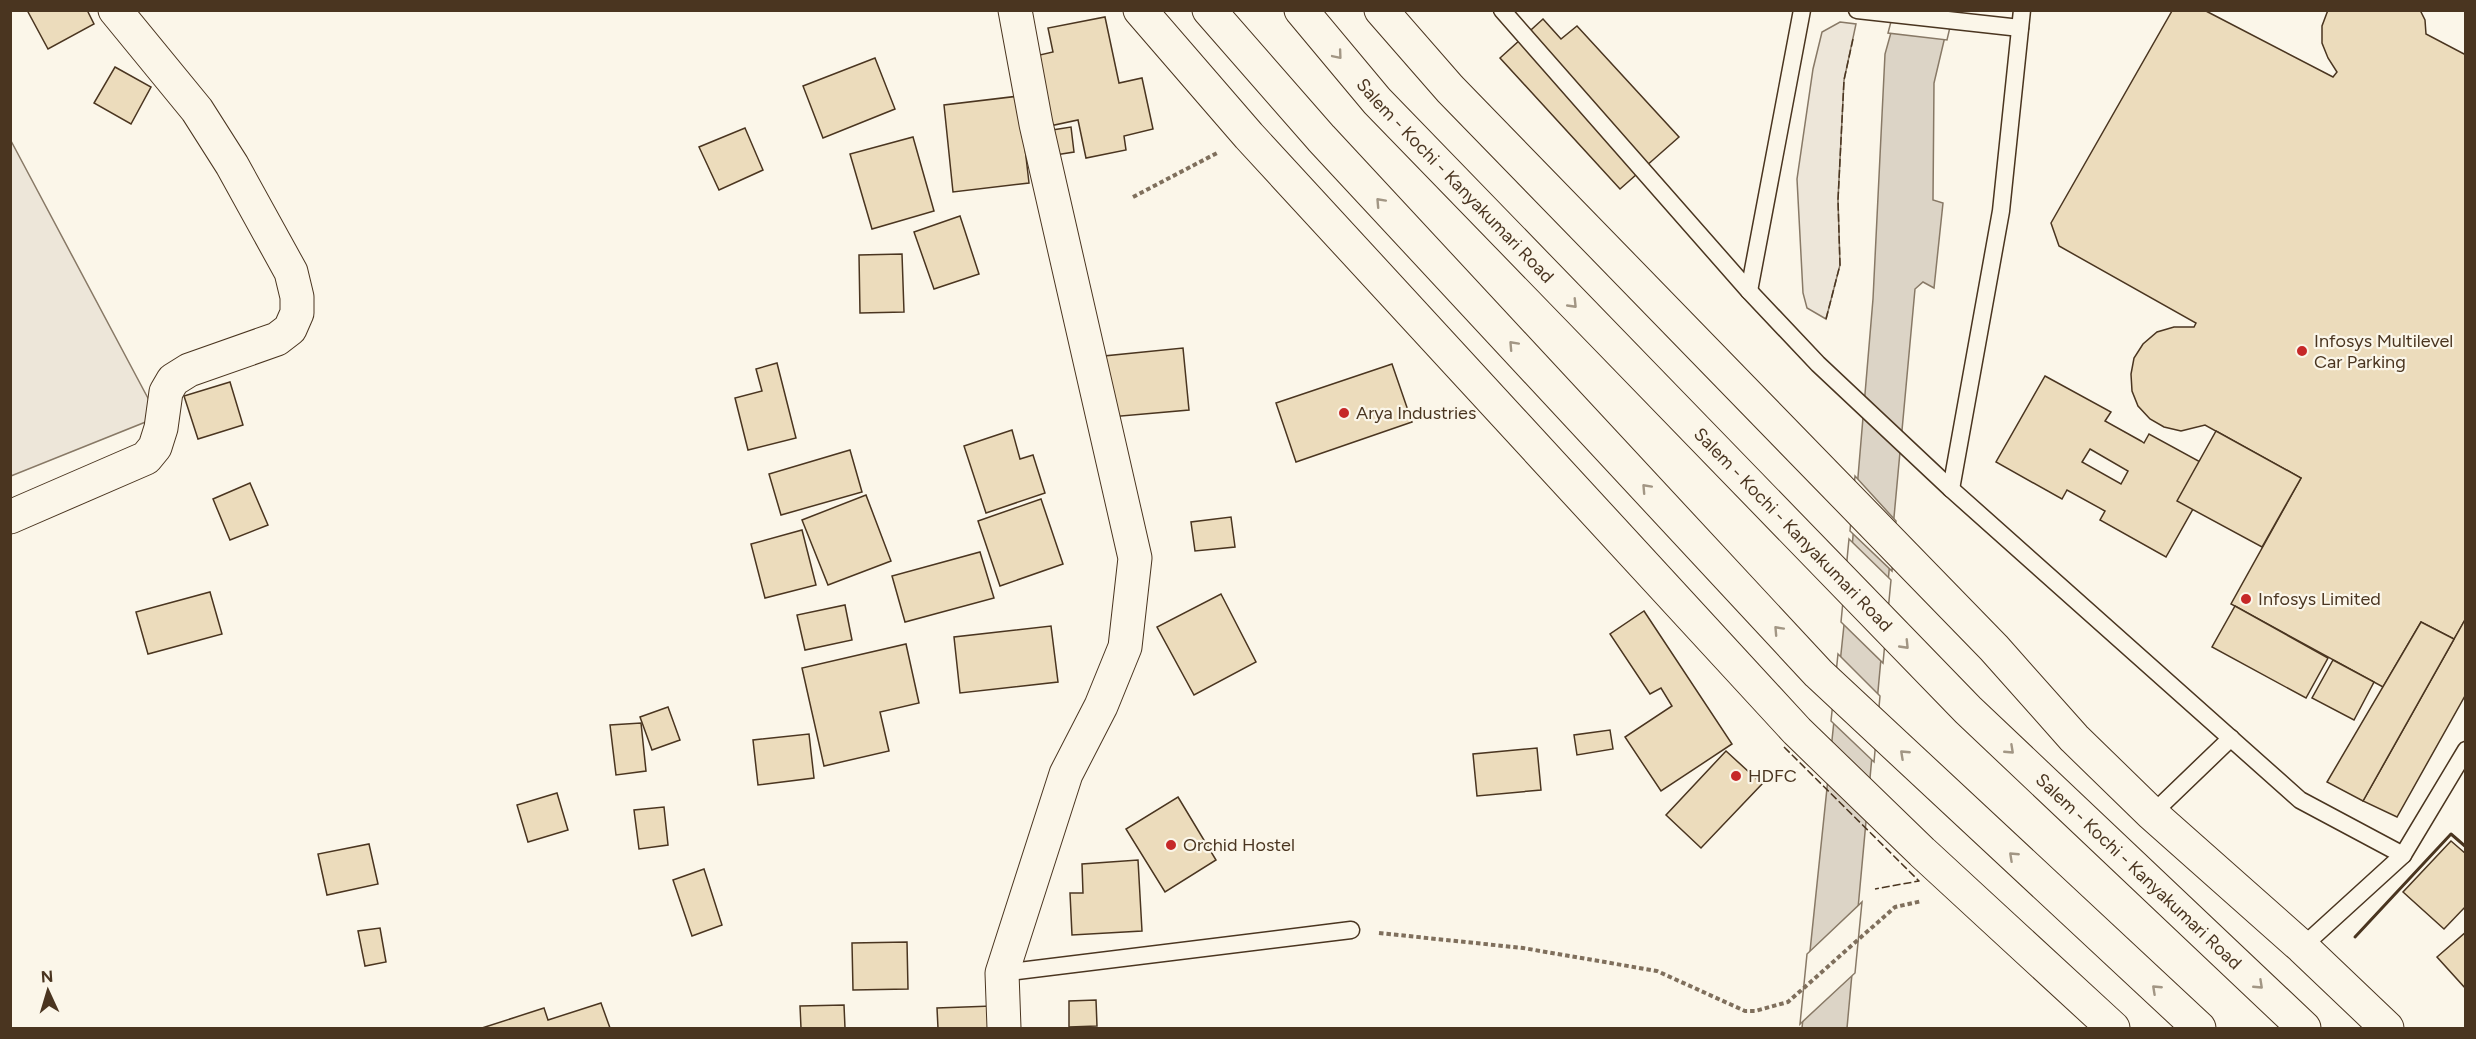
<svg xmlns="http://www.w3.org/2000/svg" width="2476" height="1039" viewBox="0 0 2476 1039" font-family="Figtree,sans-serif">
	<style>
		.green { fill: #ede6d9; stroke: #887966; stroke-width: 1.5 }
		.water { fill: #dcd4c6; stroke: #887966; stroke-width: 1.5 }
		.pier { fill: #fbf6e9; stroke: #887966; stroke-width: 1.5 }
		.building { fill: #ecdcbc; stroke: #4a3520; stroke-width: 1.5; fill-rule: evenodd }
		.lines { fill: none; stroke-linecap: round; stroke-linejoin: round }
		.service-casing { stroke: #4a3520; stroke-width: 19 }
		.minor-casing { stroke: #4a3520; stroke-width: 35 }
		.tertiary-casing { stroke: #4a3520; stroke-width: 35 }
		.trunk-casing { stroke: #4a3520; stroke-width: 35 }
		.path { stroke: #7f6f5c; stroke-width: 4; stroke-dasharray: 4.5 3; stroke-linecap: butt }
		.service { stroke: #fbf6e9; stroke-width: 16 }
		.minor { stroke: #fbf6e9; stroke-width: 33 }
		.tertiary { stroke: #fbf6e9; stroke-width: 33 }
		.trunk { stroke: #fbf6e9; stroke-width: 33 }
		.fence { stroke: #4a3520; stroke-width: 1.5; stroke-dasharray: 8 3; stroke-linecap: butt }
		.wall { stroke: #4a3520; stroke-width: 3 }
		.oneway { stroke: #a29684 }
		.poi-dot { fill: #c62828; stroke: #fbf6e9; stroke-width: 2 }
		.labels { text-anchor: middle; stroke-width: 4.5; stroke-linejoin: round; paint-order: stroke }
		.street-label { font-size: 18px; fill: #4a3520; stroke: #fbf6e9 }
		.poi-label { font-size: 18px; fill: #4a3520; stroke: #fbf6e9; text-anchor: start }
	</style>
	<rect width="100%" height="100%" fill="#fbf6e9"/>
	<g class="green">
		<polygon points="1840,22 1856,24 1844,80 1838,200 1840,265 1826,319 1807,308 1803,293 1797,179 1813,69 1822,32"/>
		<polygon points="10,139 158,417 11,476 10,476"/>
	</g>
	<polygon class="water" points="1897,11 1951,11 1934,83 1933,200 1943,203 1934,288 1923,282 1915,289 1847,1028 1802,1028 1852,548 1873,299 1885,54"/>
	<g class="pier">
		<polygon points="1894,10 1954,10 1947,40 1888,33"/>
		<polygon points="1855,476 1896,521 1892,571 1850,531"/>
		<polygon points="1849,539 1891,580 1883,663 1841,622"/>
		<polygon points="1838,654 1880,696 1874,762 1831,721"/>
		<polygon points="1862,902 1855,973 1800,1024 1807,954"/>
	</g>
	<g class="building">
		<polygon points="27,10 87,10 94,24 48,49"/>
		<polygon points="2204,10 2333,77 2337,72 2328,58 2322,43 2322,26 2328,10 2420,10 2425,20 2426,34 2466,55 2466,618 2454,639 2421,622 2383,687 2231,604 2301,478 2205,425 2181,431 2164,427 2150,419 2138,406 2132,391 2131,374 2134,358 2143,344 2157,332 2174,327 2194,327 2196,323 2059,246 2051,223 2172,11"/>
		<polygon points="1105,17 1119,83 1142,78 1153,129 1124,136 1126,150 1086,158 1078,120 1045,127 1031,57 1053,52 1048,28"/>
		<polygon points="1543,19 1561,39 1577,26 1679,137 1620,189 1500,58"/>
		<polygon points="875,58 895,109 823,138 803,86"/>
		<polygon points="115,67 151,87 131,124 94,103"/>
		<polygon points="1019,96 1029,183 953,192 944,105"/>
		<polygon points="1071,127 1074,152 1049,156 1046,131"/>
		<polygon points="745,128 763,170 719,190 699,147"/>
		<polygon points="913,137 934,211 872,229 850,154"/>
		<polygon points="960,216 979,274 934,289 914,232"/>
		<polygon points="902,254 904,312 860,313 859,255"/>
		<polygon points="1183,348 1189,410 1110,417 1104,356"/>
		<polygon points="777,363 796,438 748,450 735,398 762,391 756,369"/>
		<polygon points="1392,364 1412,422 1296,462 1276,403"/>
		<path d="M2045,376L2111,412L2105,421L2141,441L2144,443L2149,434L2215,470L2166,557L2100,520L2105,511L2067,490L2062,499L1996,462ZM2090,449L2128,471L2121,484L2082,462Z"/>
		<polygon points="230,382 243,425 198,439 184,396"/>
		<polygon points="1012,430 1020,459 1033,455 1045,493 986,513 964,446"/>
		<polygon points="2216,431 2301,478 2262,547 2177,501"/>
		<polygon points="850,450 862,492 781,515 769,474"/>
		<polygon points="250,483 268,525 230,540 213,499"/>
		<polygon points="866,495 891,561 828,585 802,520"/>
		<polygon points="1041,499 1063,564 1000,586 978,521"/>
		<polygon points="1231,517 1235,547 1195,551 1191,522"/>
		<polygon points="802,530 816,585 765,598 751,544"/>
		<polygon points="980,552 994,598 905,622 892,576"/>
		<polygon points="210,592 222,634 148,654 136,612"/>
		<polygon points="1221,594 1256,662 1194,695 1157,627"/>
		<polygon points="845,605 852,640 805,650 797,615"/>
		<polygon points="2235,606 2328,658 2306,698 2212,647"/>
		<polygon points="1644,611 1732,744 1661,791 1625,737 1672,706 1661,688 1650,694 1610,634"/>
		<polygon points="2466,618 2466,694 2397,817 2363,801"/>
		<polygon points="2421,622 2454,639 2363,801 2327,782"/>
		<polygon points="1051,626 1058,682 960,693 954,637"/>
		<polygon points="906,644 919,703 880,712 889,751 824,766 802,668"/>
		<polygon points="2333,660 2374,682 2354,720 2312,698"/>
		<polygon points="668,707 680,740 652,750 640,717"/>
		<polygon points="641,723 646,771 616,775 610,725"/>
		<polygon points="1610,730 1613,749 1577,755 1574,735"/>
		<polygon points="809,734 814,778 758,785 753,740"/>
		<polygon points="1537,748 1541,790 1477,796 1473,754"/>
		<polygon points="1726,751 1762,784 1701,848 1666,815"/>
		<polygon points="557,793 568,830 528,842 517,805"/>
		<polygon points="1178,797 1216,860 1165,892 1126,829"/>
		<polygon points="664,807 668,845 639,849 634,810"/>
		<polygon points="2451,841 2466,854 2466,906 2444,929 2403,892"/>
		<polygon points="369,844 378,884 327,895 318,854"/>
		<polygon points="1138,860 1142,931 1072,935 1070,893 1083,893 1082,864"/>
		<polygon points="704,869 722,925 692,936 673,880"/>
		<polygon points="380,928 386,962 365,966 358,931"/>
		<polygon points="2466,932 2466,989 2437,957"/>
		<polygon points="907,942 908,989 853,990 852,943"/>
		<polygon points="1096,1000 1097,1026 1069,1027 1069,1001"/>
		<polygon points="601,1003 610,1028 482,1028 544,1008 548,1020"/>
		<polygon points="844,1005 845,1028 801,1028 800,1006"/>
		<polygon points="992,1006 992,1028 938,1028 937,1008"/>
	</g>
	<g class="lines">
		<g class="service-casing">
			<g id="service">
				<polyline points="1502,10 1749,291 1818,364 1951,489 2300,800 2403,855"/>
				<polyline points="1857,10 2020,28"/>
				<polyline points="1749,291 1802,10"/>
				<polyline points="1951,489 2001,211 2022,10"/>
				<polyline points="2152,814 2231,738"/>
				<polyline points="2302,947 2403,855 2466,750"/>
				<polyline points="1002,973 1351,930"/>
			</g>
		</g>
		<g class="minor-casing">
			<g id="minor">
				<polyline points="10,517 146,458 155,447 161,428 166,392 173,380 189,370 277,339 290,329 297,313 297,297 291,272 232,165 197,110 115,10"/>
				<polyline points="1004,1028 1002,973 1066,774 1101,706 1125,647 1135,558 1036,124 1015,10"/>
			</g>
		</g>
		<g class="tertiary-casing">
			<g id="tertiary">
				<polyline points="1140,10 1249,136 1797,731 1922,852 2113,1028"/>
				<polyline points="1381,10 1450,89 1994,648 2074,738 2152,814 2302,947 2387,1028"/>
			</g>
		</g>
		<g class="trunk-casing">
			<g id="trunk">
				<polyline points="1209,10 1321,138 1818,673 2199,1028"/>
				<path id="s1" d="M1301,10L1377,101L1968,710L2304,1028"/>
			</g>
		</g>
		<g class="path">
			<polyline points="1133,197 1217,153"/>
			<polyline points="1379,933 1523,948 1657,971 1745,1011 1755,1011 1788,1002 1895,907 1922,901"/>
		</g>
		<use href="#service" class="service"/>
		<use href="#minor" class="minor"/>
		<use href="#tertiary" class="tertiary"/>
		<use href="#trunk" class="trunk"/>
		<g class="fence">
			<polyline points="1826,319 1840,265 1838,200 1844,80 1853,39"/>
			<polyline points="1784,747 1919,881 1875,889"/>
		</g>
		<polyline class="wall" points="2355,937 2451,834 2466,847"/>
	</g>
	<defs><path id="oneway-chevron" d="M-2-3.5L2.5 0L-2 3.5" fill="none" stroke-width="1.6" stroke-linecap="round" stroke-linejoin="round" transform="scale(1.5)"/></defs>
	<g class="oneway">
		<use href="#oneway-chevron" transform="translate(1338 55) rotate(50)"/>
		<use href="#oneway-chevron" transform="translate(1380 202) rotate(-133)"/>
		<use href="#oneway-chevron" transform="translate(1573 304) rotate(46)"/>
		<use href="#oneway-chevron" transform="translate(1513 345) rotate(-133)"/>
		<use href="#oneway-chevron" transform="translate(1646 488) rotate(-133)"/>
		<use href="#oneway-chevron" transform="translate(1778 630) rotate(-133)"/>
		<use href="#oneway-chevron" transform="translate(1905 645) rotate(46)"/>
		<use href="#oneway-chevron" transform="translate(2010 750) rotate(43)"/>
		<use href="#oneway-chevron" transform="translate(1904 754) rotate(-137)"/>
		<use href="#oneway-chevron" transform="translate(2013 856) rotate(-137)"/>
		<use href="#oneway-chevron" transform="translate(2259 985) rotate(43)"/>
		<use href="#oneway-chevron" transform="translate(2156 989) rotate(-137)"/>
	</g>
	<g class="poi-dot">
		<circle cx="2302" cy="351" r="6"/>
		<circle cx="1344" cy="413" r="6"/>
		<circle cx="2246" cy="599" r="6"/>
		<circle cx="1736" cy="776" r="6"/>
		<circle cx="1171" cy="845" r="6"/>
	</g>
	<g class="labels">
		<g class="street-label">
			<text dy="6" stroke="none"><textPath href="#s1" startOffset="230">Salem - Kochi - Kanyakumari Road</textPath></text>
			<text dy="6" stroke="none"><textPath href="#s1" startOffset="716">Salem - Kochi - Kanyakumari Road</textPath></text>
			<text dy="6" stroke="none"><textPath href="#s1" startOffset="1202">Salem - Kochi - Kanyakumari Road</textPath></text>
		</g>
		<g class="poi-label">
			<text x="2314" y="347">Infosys Multilevel<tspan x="2314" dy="21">Car Parking</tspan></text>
			<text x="1356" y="419">Arya Industries</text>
			<text x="2258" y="605">Infosys Limited</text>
			<text x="1748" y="782">HDFC</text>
			<text x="1183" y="851">Orchid Hostel</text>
		</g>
	</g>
	<rect width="2476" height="1039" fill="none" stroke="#4a3520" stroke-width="24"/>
	<g transform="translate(48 991) rotate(356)" stroke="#fbf6e9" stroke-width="4.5" paint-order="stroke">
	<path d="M0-4.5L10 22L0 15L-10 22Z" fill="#4a3520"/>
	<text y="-9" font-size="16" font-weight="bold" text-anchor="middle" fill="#4a3520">N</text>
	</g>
</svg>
